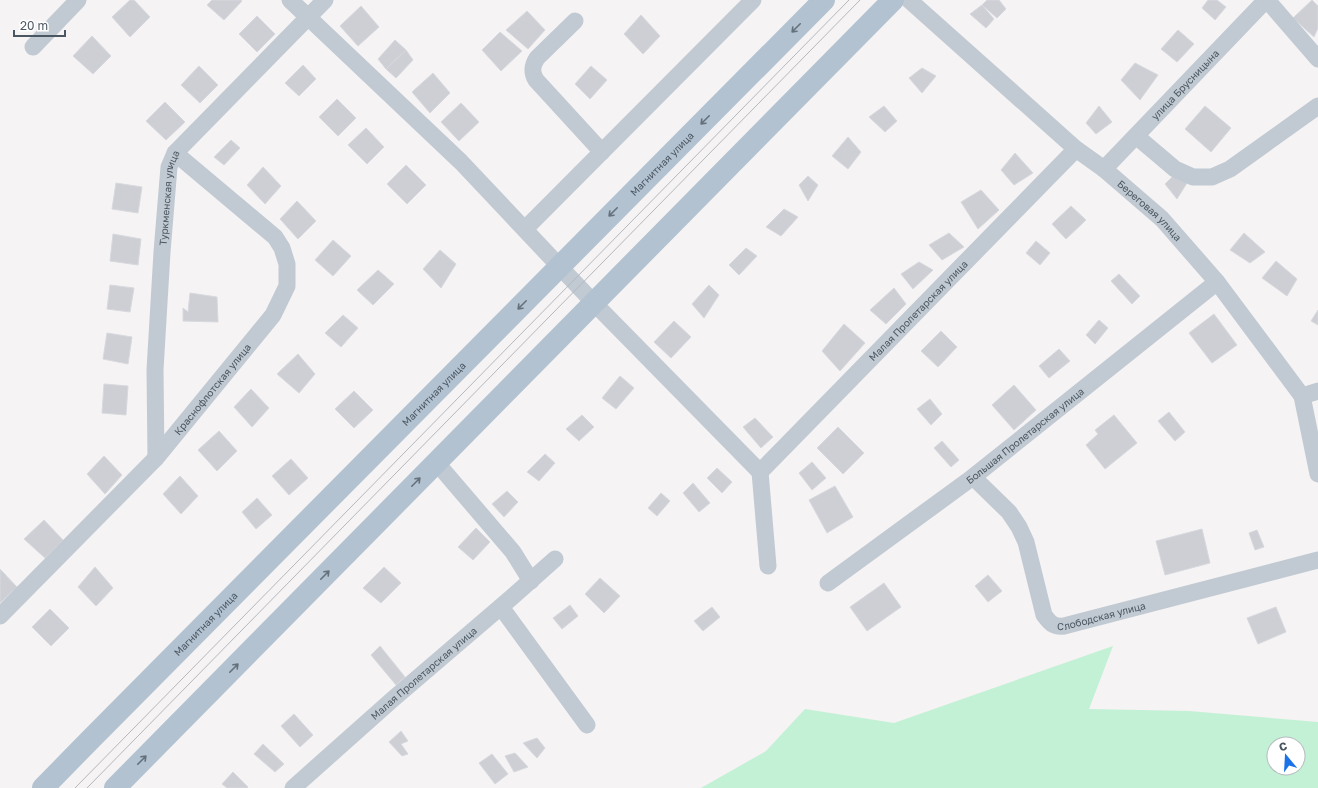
<svg xmlns="http://www.w3.org/2000/svg" width="1318" height="788" viewBox="0 0 1318 788" font-family="'Golos Text',sans-serif">
	<style>
		.green { fill: #c3f1d5; fill-rule: evenodd }
		.building { fill: #cdcfd5; stroke: #d7d9de }
		.lines { fill: none; stroke-linecap: round; stroke-linejoin: round }
		.minor { stroke: #c1cad2; stroke-width: 17 }
		.major { stroke: #b3c2d1; stroke-width: 22 }
		.tram { stroke: #b5b8bd; stroke-width: 1 }
		.oneway { stroke: #64717d }
		.labels { text-anchor: middle; stroke-width: 4; stroke-linejoin: round; paint-order: stroke }
		.street-label { font-size: 10px; fill: #4a5661; stroke: #fff }
	</style>
	<rect width="100%" height="100%" fill="#f5f3f3"/>
	<path class="green" d="M1113,646L1089,709L1189,711L1318,722V788H701L766,751L805,709L894,723ZM1274,744H1298V768H1274Z"/>
	<g class="building">
		<polygon points="130,0 134,0 150,17 130,37 112,17"/>
		<polygon points="212,0 241,0 242,1 224,20 207,5"/>
		<polygon points="987,0 999,0 1006,9 997,18 982,5"/>
		<polygon points="1208,0 1217,0 1226,7 1215,20 1202,8"/>
		<polygon points="1312,0 1318,6 1318,28 1314,37 1293,18"/>
		<polygon points="982,5 994,19 986,28 970,14"/>
		<polygon points="361,6 379,27 358,46 340,26"/>
		<polygon points="527,11 545,30 528,49 506,30"/>
		<polygon points="641,15 660,36 643,54 624,34"/>
		<polygon points="257,16 275,34 257,52 239,34"/>
		<polygon points="1178,30 1194,44 1177,62 1161,49"/>
		<polygon points="500,32 522,51 501,71 482,50"/>
		<polygon points="92,36 111,56 93,74 73,56"/>
		<polygon points="395,40 406,50 386,69 378,59"/>
		<polygon points="406,50 413,60 396,78 386,69"/>
		<polygon points="1135,63 1158,75 1140,100 1121,80"/>
		<polygon points="303,65 316,79 299,96 285,83"/>
		<polygon points="199,66 218,85 200,103 181,85"/>
		<polygon points="591,66 607,80 590,99 575,84"/>
		<polygon points="922,68 936,76 922,93 909,78"/>
		<polygon points="433,73 450,93 430,113 412,92"/>
		<polygon points="337,99 356,118 338,136 319,117"/>
		<polygon points="165,102 185,122 166,140 146,121"/>
		<polygon points="461,103 479,122 459,141 441,122"/>
		<polygon points="884,106 897,121 885,132 869,117"/>
		<polygon points="1099,106 1112,122 1096,134 1086,123"/>
		<polygon points="1205,106 1231,128 1211,152 1185,129"/>
		<polygon points="366,128 384,147 367,164 348,145"/>
		<polygon points="848,137 861,152 848,169 832,156"/>
		<polygon points="231,140 240,148 224,165 214,157"/>
		<polygon points="1015,153 1033,173 1014,185 1001,170"/>
		<polygon points="406,165 426,185 407,204 387,184"/>
		<polygon points="263,167 281,186 265,204 247,185"/>
		<polygon points="1174,175 1187,183 1177,199 1165,184"/>
		<polygon points="808,176 818,185 808,201 799,185"/>
		<polygon points="116,183 142,187 138,213 112,209"/>
		<polygon points="981,190 999,210 978,229 961,202"/>
		<polygon points="297,201 316,221 298,239 280,219"/>
		<polygon points="1071,206 1086,220 1066,239 1052,224"/>
		<polygon points="784,209 798,217 781,236 766,227"/>
		<polygon points="949,233 964,247 942,260 929,245"/>
		<polygon points="1244,233 1265,252 1250,263 1230,250"/>
		<polygon points="113,234 141,239 138,265 110,261"/>
		<polygon points="333,240 351,256 333,276 315,260"/>
		<polygon points="1036,241 1050,253 1040,265 1026,253"/>
		<polygon points="746,248 757,256 739,275 729,265"/>
		<polygon points="440,250 456,264 441,288 423,269"/>
		<polygon points="1276,261 1297,279 1287,296 1262,278"/>
		<polygon points="919,262 933,270 913,289 901,274"/>
		<polygon points="378,270 394,284 373,305 357,290"/>
		<polygon points="1119,274 1140,296 1132,304 1111,281"/>
		<polygon points="110,285 134,288 130,312 107,309"/>
		<polygon points="709,285 719,295 704,318 692,304"/>
		<polygon points="894,288 906,304 886,324 870,310"/>
		<polygon points="190,293 217,297 218,322 183,321 183,308 188,312"/>
		<polygon points="1318,310 1318,325 1311,321"/>
		<polygon points="1214,314 1237,345 1212,363 1189,333"/>
		<polygon points="343,315 358,328 341,347 325,333"/>
		<polygon points="1099,320 1108,328 1095,344 1086,335"/>
		<polygon points="674,321 691,337 671,358 654,342"/>
		<polygon points="844,324 865,343 840,371 822,351"/>
		<polygon points="941,331 957,347 938,367 921,351"/>
		<polygon points="107,333 132,337 128,364 103,359"/>
		<polygon points="1059,349 1070,361 1049,378 1039,366"/>
		<polygon points="298,354 315,374 299,393 277,374"/>
		<polygon points="620,376 634,388 616,409 602,398"/>
		<polygon points="104,384 128,386 126,415 102,413"/>
		<polygon points="1014,385 1036,410 1014,430 992,405"/>
		<polygon points="251,389 269,408 252,427 234,407"/>
		<polygon points="354,391 373,410 354,428 335,409"/>
		<polygon points="930,399 942,414 931,425 917,409"/>
		<polygon points="1169,412 1185,432 1175,441 1158,421"/>
		<polygon points="582,415 594,427 579,441 566,429"/>
		<polygon points="1114,415 1137,443 1105,469 1086,445 1098,434 1095,430"/>
		<polygon points="755,418 773,437 761,448 743,427"/>
		<polygon points="838,427 864,453 843,474 817,448"/>
		<polygon points="219,431 237,451 217,471 198,450"/>
		<polygon points="942,441 959,460 951,467 934,448"/>
		<polygon points="545,454 555,463 539,481 527,472"/>
		<polygon points="104,456 122,475 105,494 87,474"/>
		<polygon points="291,459 308,478 289,495 272,476"/>
		<polygon points="812,462 826,478 812,490 799,473"/>
		<polygon points="717,468 732,482 722,493 707,478"/>
		<polygon points="180,476 198,496 181,514 163,494"/>
		<polygon points="693,483 710,503 699,512 683,493"/>
		<polygon points="835,486 853,517 827,533 809,500"/>
		<polygon points="507,491 518,502 504,517 492,504"/>
		<polygon points="661,493 670,501 657,516 648,508"/>
		<polygon points="257,498 272,515 256,529 242,512"/>
		<polygon points="44,520 63,540 45,558 24,539"/>
		<polygon points="476,528 490,542 473,560 458,547"/>
		<polygon points="1202,529 1210,563 1165,575 1156,541"/>
		<polygon points="1257,530 1264,547 1255,550 1249,533"/>
		<polygon points="95,567 113,588 96,606 78,587"/>
		<polygon points="384,567 401,583 381,603 363,588"/>
		<polygon points="0,569 17,587 0,603"/>
		<polygon points="988,575 1002,591 988,602 975,586"/>
		<polygon points="600,578 620,596 604,613 585,594"/>
		<polygon points="884,583 901,607 867,631 850,607"/>
		<polygon points="570,605 578,616 562,629 553,618"/>
		<polygon points="712,607 720,617 703,631 694,621"/>
		<polygon points="1276,607 1286,632 1258,644 1247,618"/>
		<polygon points="50,609 69,628 51,646 32,627"/>
		<polygon points="380,646 405,677 396,685 371,655"/>
		<polygon points="294,714 313,735 300,747 281,726"/>
		<polygon points="401,731 408,741 401,744 408,754 402,756 389,742"/>
		<polygon points="537,738 545,748 537,758 523,743"/>
		<polygon points="263,744 284,764 275,772 254,754"/>
		<polygon points="515,753 528,767 514,772 505,756"/>
		<polygon points="492,754 508,774 495,784 479,763"/>
		<polygon points="233,772 248,787 247,788 227,788 222,784"/>
	</g>
	<g class="lines">
		<g class="minor">
			<polyline points="290,0 461,162 594,303 760,472 768,566"/>
			<path id="s1" d="M909,0L1076,149L1104,169L1162,219L1217,282L1302,396L1318,474"/>
			<polyline points="1267,0 1318,59"/>
			<path d="M575,21L537,58C532,66 531,72 536,80L602,152"/>
			<polyline points="33,47 78,0"/>
			<polyline points="1136,136 1175,169 1193,177 1212,177 1230,169 1318,106"/>
			<path id="s2" d="M1104,169L1266,0"/>
			<polyline points="525,229 753,0"/>
			<polyline points="1302,396 1318,391"/>
			<path id="s3" d="M156,458L155,370L162,252L169,167L175,153L325,0"/>
			<polyline points="436,462 513,552 531,581"/>
			<path id="s4" d="M760,472L1076,149"/>
			<path id="s5" d="M973,477L1009,512L1019,527L1026,542L1044,615C1050,623 1053,627 1064,626L1318,560"/>
			<path id="s6" d="M828,583L973,477L1217,282"/>
			<polyline points="501,607 587,725"/>
			<path id="s7" d="M0,616L156,458L273,315L287,286V264L282,248L275,237L175,153"/>
			<path id="s8" d="M293,788L393,699L511,598L555,559"/>
		</g>
		<g class="major">
			<path id="s9" d="M43,788L89,741L824,0"/>
			<polyline points="115,788 893,0"/>
		</g>
		<g class="tram">
			<polyline points="75,788 849,0"/>
			<polyline points="87,788 860,0"/>
		</g>
	</g>
	<defs><path id="oneway-shaft" d="M-6 0H5M1.5-3L5.5 0L1.5 3" fill="none" stroke-width="1.6" stroke-linecap="round" stroke-linejoin="round"/></defs>
	<g class="oneway">
		<use href="#oneway-shaft" transform="translate(796 28) rotate(135)"/>
		<use href="#oneway-shaft" transform="translate(705 120) rotate(135)"/>
		<use href="#oneway-shaft" transform="translate(613 212) rotate(135)"/>
		<use href="#oneway-shaft" transform="translate(522 305) rotate(135)"/>
		<use href="#oneway-shaft" transform="translate(416 482) rotate(-45)"/>
		<use href="#oneway-shaft" transform="translate(325 575) rotate(-45)"/>
		<use href="#oneway-shaft" transform="translate(234 668) rotate(-45)"/>
		<use href="#oneway-shaft" transform="translate(142 760) rotate(-45)"/>
	</g>
	<g class="labels">
		<g class="street-label">
			<text dy="4" stroke="none"><textPath href="#s2" startOffset="117">улица Брусницына</textPath></text>
			<text dy="4" stroke="none"><textPath href="#s9" startOffset="879">Магнитная улица</textPath></text>
			<text dy="4" stroke="none"><textPath href="#s3" startOffset="261">Туркменская улица</textPath></text>
			<text dy="4" stroke="none"><textPath href="#s1" startOffset="320">Береговая улица</textPath></text>
			<text dy="4" stroke="none"><textPath href="#s4" startOffset="226">Малая Пролетарская улица</textPath></text>
			<text dy="4" stroke="none"><textPath href="#s7" startOffset="311">Краснофлотская улица</textPath></text>
			<text dy="4" stroke="none"><textPath href="#s9" startOffset="555">Магнитная улица</textPath></text>
			<text dy="4" stroke="none"><textPath href="#s6" startOffset="246">Большая Пролетарская улица</textPath></text>
			<text dy="4" stroke="none"><textPath href="#s5" startOffset="223">Слободская улица</textPath></text>
			<text dy="4" stroke="none"><textPath href="#s9" startOffset="231">Магнитная улица</textPath></text>
			<text dy="4" stroke="none"><textPath href="#s8" startOffset="174">Малая Пролетарская улица</textPath></text>
		</g>
	</g>
	<g transform="translate(1286 756) rotate(342)"><circle r="19" fill="#ffffff" stroke="#b7bbc0"/>
	<path d="M0-3L7 15L0 10L-7 15Z" fill="#1a73e8"/>
	<text y="-6" font-size="11" font-weight="bold" text-anchor="middle" fill="#4a5661">С</text>
	</g>
	<path d="M14 30v6h51v-6" fill="none" stroke="#4a5661" stroke-width="2"/>
	<text x="20" y="30" font-size="12" fill="#4a5661" stroke="#ffffff" stroke-width="3" paint-order="stroke">20 m</text>
</svg>
